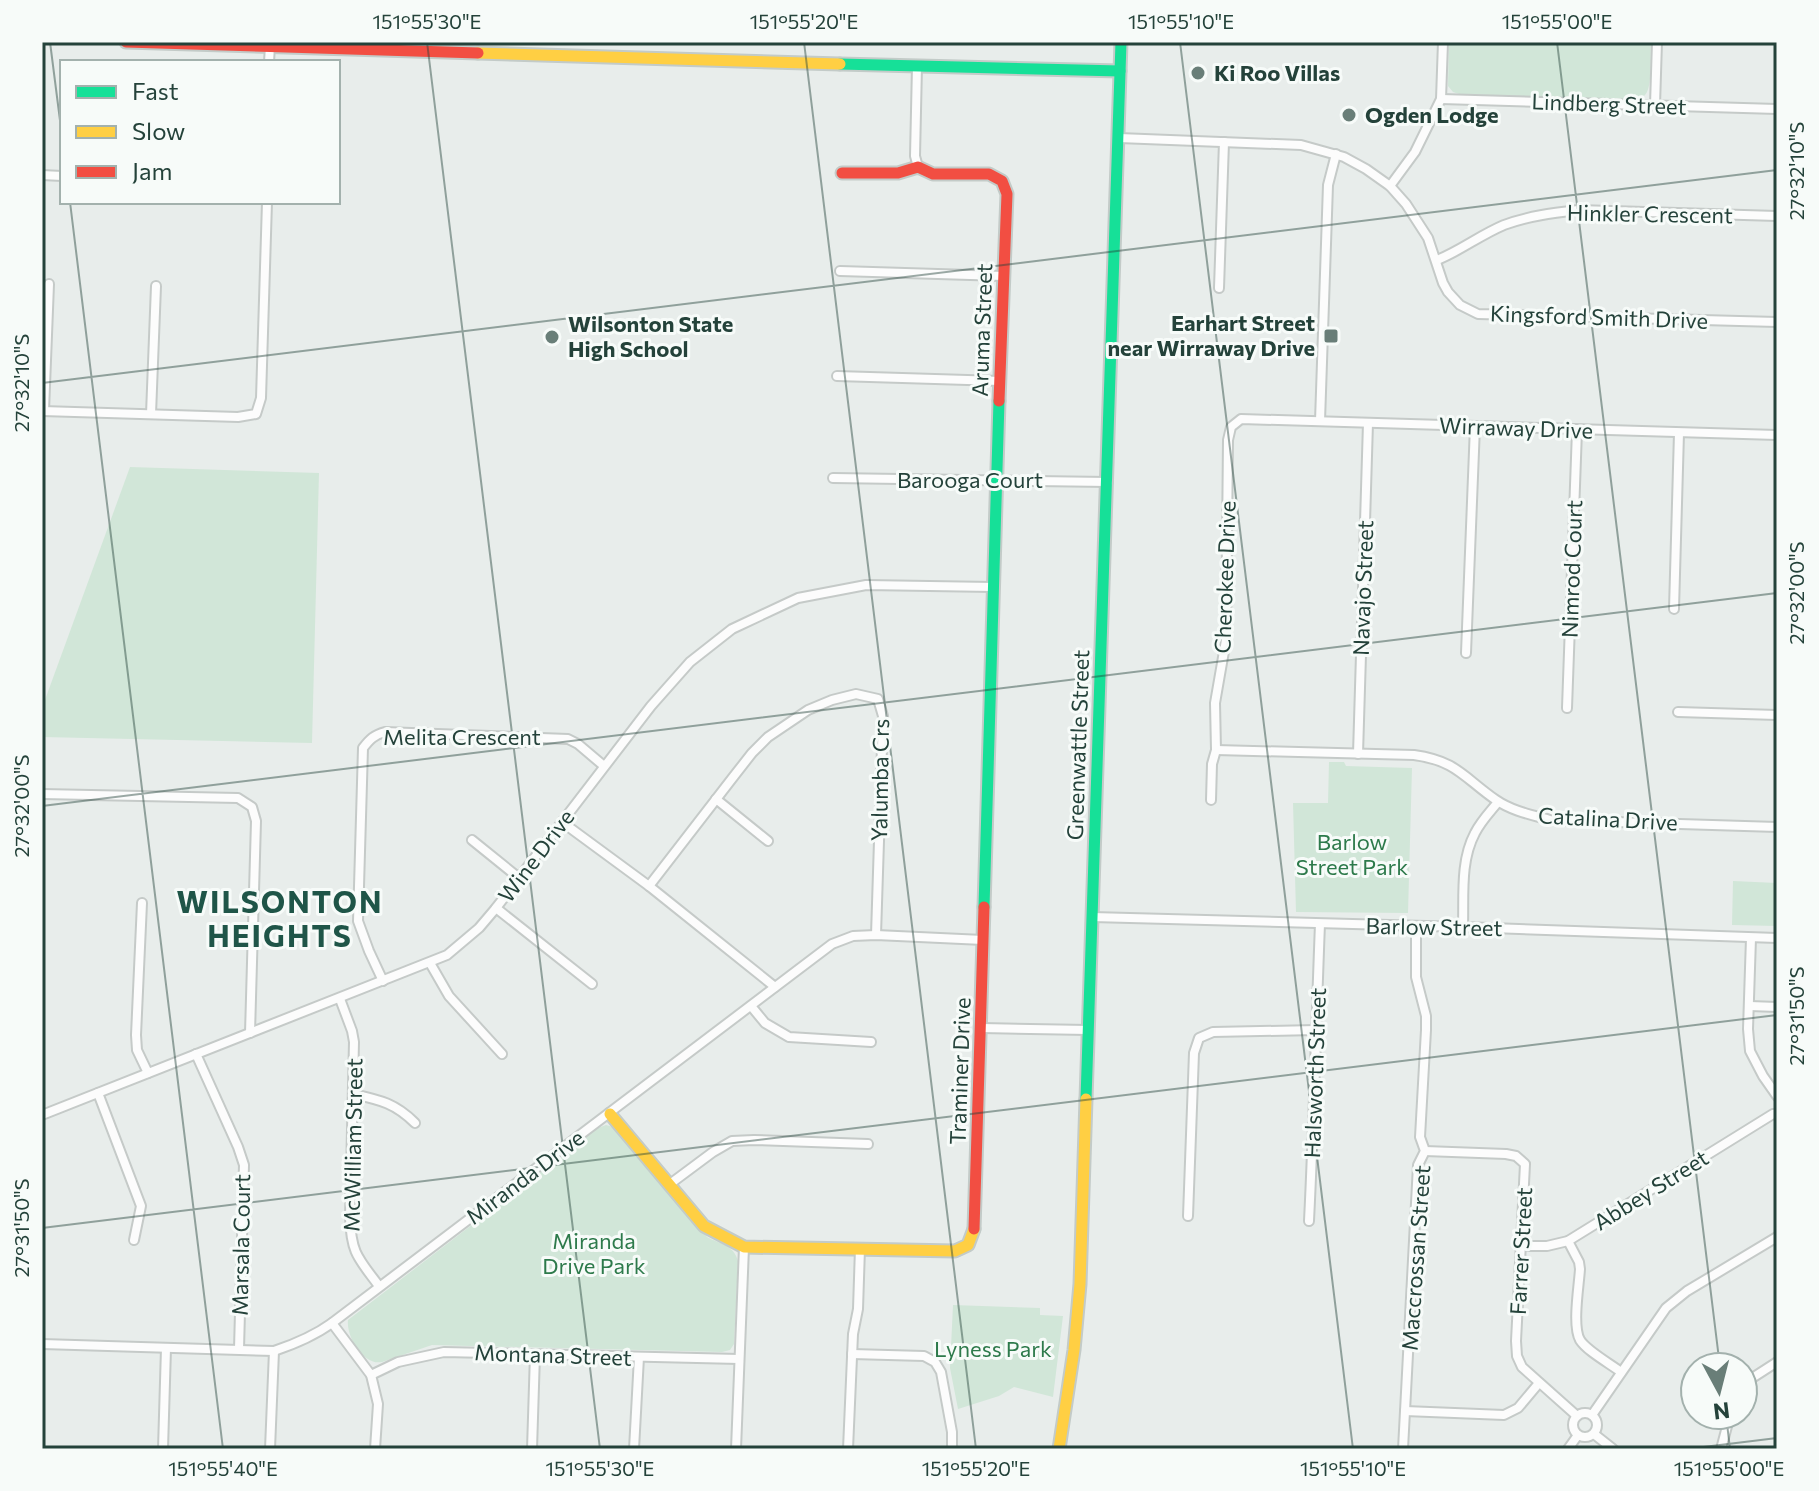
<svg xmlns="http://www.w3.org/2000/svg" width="1819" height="1491" viewBox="0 0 1819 1491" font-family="Commissioner,sans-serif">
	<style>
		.green { fill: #d1e6d8 }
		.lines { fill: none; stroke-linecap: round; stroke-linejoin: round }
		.street-casing { stroke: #c5cac8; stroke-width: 12 }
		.fast-casing { stroke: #c3cbc8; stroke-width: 15 }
		.slow-casing { stroke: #c3cbc8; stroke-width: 15 }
		.jam-casing { stroke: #c3cbc8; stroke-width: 15 }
		.street { stroke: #fcfcfc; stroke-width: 8 }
		.fast { stroke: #16e098; stroke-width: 11 }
		.slow { stroke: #ffcf43; stroke-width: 11 }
		.jam { stroke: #f24e42; stroke-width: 11 }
		.ticks { fill: none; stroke: #24423a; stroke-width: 2; stroke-opacity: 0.45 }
		.poi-dot { fill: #697e78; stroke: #f7fbf9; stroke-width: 3 }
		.labels { text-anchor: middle; stroke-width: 6; stroke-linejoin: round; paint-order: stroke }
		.poi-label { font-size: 22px; font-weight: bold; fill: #24423a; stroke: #f7fbf9; text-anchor: start }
		.street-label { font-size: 22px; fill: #24423a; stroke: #f7fbf9 }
		.park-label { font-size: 22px; fill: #2d7a4b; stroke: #f7fbf9 }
		.district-label { font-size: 30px; font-weight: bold; letter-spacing: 2px; fill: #1f5548; stroke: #f7fbf9 }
		.neatline { fill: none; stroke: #24423a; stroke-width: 3 }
		.ticks-label { font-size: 20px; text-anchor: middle; fill: #24423a }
	</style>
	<rect width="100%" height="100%" fill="#e8edeb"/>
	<g class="green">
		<path d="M1449,42H1651C1650,54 1653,87 1645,95C1640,100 1638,99 1632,100L1459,94L1453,92L1448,86Z"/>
		<polygon points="130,467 319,473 312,743 42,737 42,708"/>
		<polygon points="1329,762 1344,762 1346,766 1412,768 1408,913 1296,912 1293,803 1328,803"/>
		<polygon points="1733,881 1777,883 1777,926 1732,925"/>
		<path d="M606,1125L613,1127L620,1133L707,1237C720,1244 734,1245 738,1261L734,1344L730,1350L722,1352L432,1345L382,1362C363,1366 346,1336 348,1320L598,1128Z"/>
		<polygon points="953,1305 1040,1308 1040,1315 1063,1316 1053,1397 1014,1387 999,1396 958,1409 950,1368"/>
	</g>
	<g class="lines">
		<g class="street-casing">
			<g id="street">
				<polyline points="269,62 270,46"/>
				<polyline points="917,66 915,156 918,167"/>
				<polyline points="1441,99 1777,109"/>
				<polyline points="1655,105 1657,42"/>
				<polyline points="1119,138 1301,145 1344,157 1366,169 1390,186 1406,204 1428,238 1443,283 1448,292 1460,305 1478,314 1777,322"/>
				<polyline points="42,175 62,176"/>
				<polyline points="1390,186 1415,152 1441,99 1443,42"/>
				<path d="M1437,260C1460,251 1480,235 1504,225C1528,216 1553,213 1578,210L1777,216"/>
				<polyline points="840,271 1003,276"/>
				<polyline points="1219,288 1224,142"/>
				<polyline points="837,376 1000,381"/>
				<polyline points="42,411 238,417 256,414 261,398 267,202"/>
				<polyline points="44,411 49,284"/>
				<polyline points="151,414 156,286"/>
				<polyline points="1320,421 1328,185 1336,154"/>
				<polyline points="833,478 1108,482"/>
				<polyline points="1674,609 1679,433"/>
				<polyline points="1466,653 1475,426"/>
				<polyline points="1567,708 1577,430"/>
				<polyline points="1678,712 1777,715"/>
				<path d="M1216,750L1414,755C1457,761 1463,777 1496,800C1512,811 1532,815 1550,820L1777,827"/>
				<polyline points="1358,754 1368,423"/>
				<polyline points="42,794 238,798 252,807 256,821 250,1033"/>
				<polyline points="716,799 768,841"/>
				<polyline points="1211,800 1212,764 1216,750 1215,703 1226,640 1228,440 1231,427 1241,419 1777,435"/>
				<polyline points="562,822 649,886 775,987"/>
				<polyline points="472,840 519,878"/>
				<polyline points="649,886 734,776 752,753 768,737 808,710 832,700 856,694 878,699 883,716 876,935"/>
				<polyline points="142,903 136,1035 137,1050 148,1073"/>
				<polyline points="496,908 592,984"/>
				<polyline points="1092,917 1463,927 1777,938"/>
				<path d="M1463,927C1464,896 1460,861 1475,833C1481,821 1490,812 1498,802"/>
				<polyline points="1751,938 1748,1029 1750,1051 1763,1076 1777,1096"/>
				<polyline points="430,963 449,996 502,1054"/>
				<path d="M383,981L369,951L358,921L363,748C370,739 374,735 385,732L568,739L578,744L604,766"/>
				<path d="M340,999L352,1031L354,1042L350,1217C351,1253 358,1258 379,1286"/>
				<polyline points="751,1006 765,1023 789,1037 871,1042"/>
				<polyline points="1750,1006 1777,1007"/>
				<polyline points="982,1028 1088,1030"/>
				<polyline points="196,1054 238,1147 244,1165 239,1349"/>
				<polyline points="98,1093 141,1206 134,1240"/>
				<path d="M353,1094C380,1100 395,1103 415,1123"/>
				<polyline points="42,1115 447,955 479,928 496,908 651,706 690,662 732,629 798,598 866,585 993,587"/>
				<polyline points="1425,1151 1506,1154 1516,1156 1525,1164 1516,1341 1517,1356 1522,1367 1577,1416"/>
				<polyline points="670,1184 713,1152 732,1141 754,1140 868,1144"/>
				<polyline points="1188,1216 1194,1053 1199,1038 1213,1032 1316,1030"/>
				<path d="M1309,1221C1314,1122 1316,1023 1320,924"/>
				<path d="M1568,1241L1579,1262L1580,1269C1579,1286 1572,1326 1580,1340C1587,1351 1609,1363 1621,1372"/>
				<polyline points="1522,1246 1547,1246 1568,1241 1773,1114"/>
				<polyline points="332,1323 371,1375 378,1404 375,1449"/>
				<path d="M42,1344L274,1351C295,1344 314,1336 332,1323L832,944L853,936L876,935L983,940"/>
				<polyline points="852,1354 924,1356 935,1362 941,1372 952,1432 952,1449"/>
				<polyline points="371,1375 398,1362 444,1352 739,1359"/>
				<polyline points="1743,1387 1746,1382 1777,1362"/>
				<polyline points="1405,1411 1504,1415 1518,1408 1539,1383"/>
				<circle cx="1585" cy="1425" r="12"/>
				<polyline points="1592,1415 1666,1308 1687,1291 1777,1237"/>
				<polyline points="1594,1434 1613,1449"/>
				<polyline points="163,1449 166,1348"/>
				<polyline points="270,1449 274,1351"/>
				<polyline points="532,1449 535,1354"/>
				<polyline points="634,1449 639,1357"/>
				<polyline points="736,1449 744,1247"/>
				<polyline points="848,1449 853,1334 858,1309 860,1248"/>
				<polyline points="1403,1449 1418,1165 1425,1151 1420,1137 1426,1030 1426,1016 1416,977 1416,927"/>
				<polyline points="1568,1449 1578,1435"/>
				<polyline points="1721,1449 1730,1415"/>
			</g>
		</g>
		<g class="fast-casing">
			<g id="fast">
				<polyline points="840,64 1120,71"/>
				<polyline points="984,907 999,401"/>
				<polyline points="1086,1099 1121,42"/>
			</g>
		</g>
		<g class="slow-casing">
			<g id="slow">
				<polyline points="478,53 840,64"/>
				<polyline points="610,1114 704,1226 744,1247 955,1251 968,1245 974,1229"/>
				<polyline points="1059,1449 1074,1350 1080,1284 1086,1099"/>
			</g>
		</g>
		<g class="jam-casing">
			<g id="jam">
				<polyline points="126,42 478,53"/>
				<polyline points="842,173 898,173 918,167 933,174 989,174 1002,181 1007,194 999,401"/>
				<polyline points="974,1229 984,907"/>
			</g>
		</g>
		<use href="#street" class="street"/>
		<use href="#fast" class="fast"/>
		<use href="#slow" class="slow"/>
		<use href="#jam" class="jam"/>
	</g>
	<path class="ticks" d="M50,42L62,136M427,42L600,1449M804,42L976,1449M1180,42L1353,1449M1557,42L1720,1367M70,202L223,1449M42,383L1777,170M42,806L1777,593M42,1228L1777,1015M1726,1415L1730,1449M1687,1449L1777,1438"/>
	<g class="poi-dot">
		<circle cx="1198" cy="73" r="8"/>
		<circle cx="1349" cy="115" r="8"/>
		<rect x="1323" y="328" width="16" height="16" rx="4"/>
		<circle cx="552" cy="337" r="8"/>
	</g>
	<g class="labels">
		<g class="poi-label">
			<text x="1214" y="81">Ki Roo Villas</text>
			<text x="1365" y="123">Ogden Lodge</text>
			<text x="1315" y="331" text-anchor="end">Earhart Street<tspan x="1315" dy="25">near Wirraway Drive</tspan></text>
			<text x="568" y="332">Wilsonton State<tspan x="568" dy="25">High School</tspan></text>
		</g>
		<g class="street-label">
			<text transform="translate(1609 104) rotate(2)" y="8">Lindberg Street</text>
			<text transform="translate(1650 214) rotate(1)" y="8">Hinkler Crescent</text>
			<text transform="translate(1599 317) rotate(2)" y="8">Kingsford Smith Drive</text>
			<text transform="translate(982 330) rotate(-88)" y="8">Aruma Street</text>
			<text transform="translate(1516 428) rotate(2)" y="8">Wirraway Drive</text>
			<text x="970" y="488">Barooga Court</text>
			<text transform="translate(1572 569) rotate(-88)" y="8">Nimrod Court</text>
			<text transform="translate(1225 577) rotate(-88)" y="8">Cherokee Drive</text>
			<text transform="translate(1363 588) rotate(-88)" y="8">Navajo Street</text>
			<text x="462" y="745">Melita Crescent</text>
			<text transform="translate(1078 745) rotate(-88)" y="8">Greenwattle Street</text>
			<text transform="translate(880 780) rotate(-89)" y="8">Yalumba Crs</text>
			<text transform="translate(1608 819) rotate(3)" y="8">Catalina Drive</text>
			<text transform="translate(536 856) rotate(-53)" y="8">Wine Drive</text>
			<text transform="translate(1434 927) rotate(1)" y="8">Barlow Street</text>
			<text transform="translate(960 1071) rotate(-88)" y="8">Traminer Drive</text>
			<text transform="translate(1315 1073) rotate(-88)" y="8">Halsworth Street</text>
			<text transform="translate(353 1145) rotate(-89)" y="8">McWilliam Street</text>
			<text transform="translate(525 1177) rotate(-37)" y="8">Miranda Drive</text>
			<text transform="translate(1651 1190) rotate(-32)" y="8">Abbey Street</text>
			<text transform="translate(241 1245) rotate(-89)" y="8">Marsala Court</text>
			<text transform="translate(1521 1251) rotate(-87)" y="8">Farrer Street</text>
			<text transform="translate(1416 1258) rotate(-86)" y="8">Maccrossan Street</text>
			<text transform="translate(553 1355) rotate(2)" y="8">Montana Street</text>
		</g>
		<g class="park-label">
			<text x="1352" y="850">Barlow<tspan x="1352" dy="25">Street Park</tspan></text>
			<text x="594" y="1249">Miranda<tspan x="594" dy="25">Drive Park</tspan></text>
			<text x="993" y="1357">Lyness Park</text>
		</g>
		<g class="district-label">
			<text x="280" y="913">WILSONTON<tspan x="280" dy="34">HEIGHTS</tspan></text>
		</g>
	</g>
	<rect width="1819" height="1491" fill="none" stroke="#f7fbf9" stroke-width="88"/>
	<rect x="60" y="60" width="280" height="144" fill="#f7fbf9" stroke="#a3b1ad" stroke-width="2"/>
	<rect x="76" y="86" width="40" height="12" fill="#16e098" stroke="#a3b1ad" stroke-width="2"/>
	<text x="132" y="100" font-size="24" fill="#24423a">Fast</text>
	<rect x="76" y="126" width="40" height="12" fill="#ffcf43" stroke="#a3b1ad" stroke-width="2"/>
	<text x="132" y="140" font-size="24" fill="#24423a">Slow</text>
	<rect x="76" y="166" width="40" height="12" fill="#f24e42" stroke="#a3b1ad" stroke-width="2"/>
	<text x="132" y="180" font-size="24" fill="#24423a">Jam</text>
	<g transform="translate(1719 1391) rotate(173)"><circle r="38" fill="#f7fbf9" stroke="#a3b1ad" stroke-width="2"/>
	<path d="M0-6L14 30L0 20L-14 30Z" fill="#697e78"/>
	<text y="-12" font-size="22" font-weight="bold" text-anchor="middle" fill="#24423a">N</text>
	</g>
	<rect x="44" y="44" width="1731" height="1403" class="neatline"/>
	<g class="ticks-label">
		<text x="427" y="29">151°55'30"E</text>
		<text x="804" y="29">151°55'20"E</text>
		<text x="1181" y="29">151°55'10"E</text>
		<text x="1557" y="29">151°55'00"E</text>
		<text transform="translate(1797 171) rotate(-90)" y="7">27°32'10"S</text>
		<text transform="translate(22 383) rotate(-90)" y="7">27°32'10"S</text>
		<text transform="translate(1797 593) rotate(-90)" y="7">27°32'00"S</text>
		<text transform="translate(22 806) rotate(-90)" y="7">27°32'00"S</text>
		<text transform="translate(1797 1016) rotate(-90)" y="7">27°31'50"S</text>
		<text transform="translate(22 1228) rotate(-90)" y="7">27°31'50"S</text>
		<text x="223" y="1476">151°55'40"E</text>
		<text x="600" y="1476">151°55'30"E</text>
		<text x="976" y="1476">151°55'20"E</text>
		<text x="1353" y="1476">151°55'10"E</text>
		<text x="1729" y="1476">151°55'00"E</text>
	</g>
</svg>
